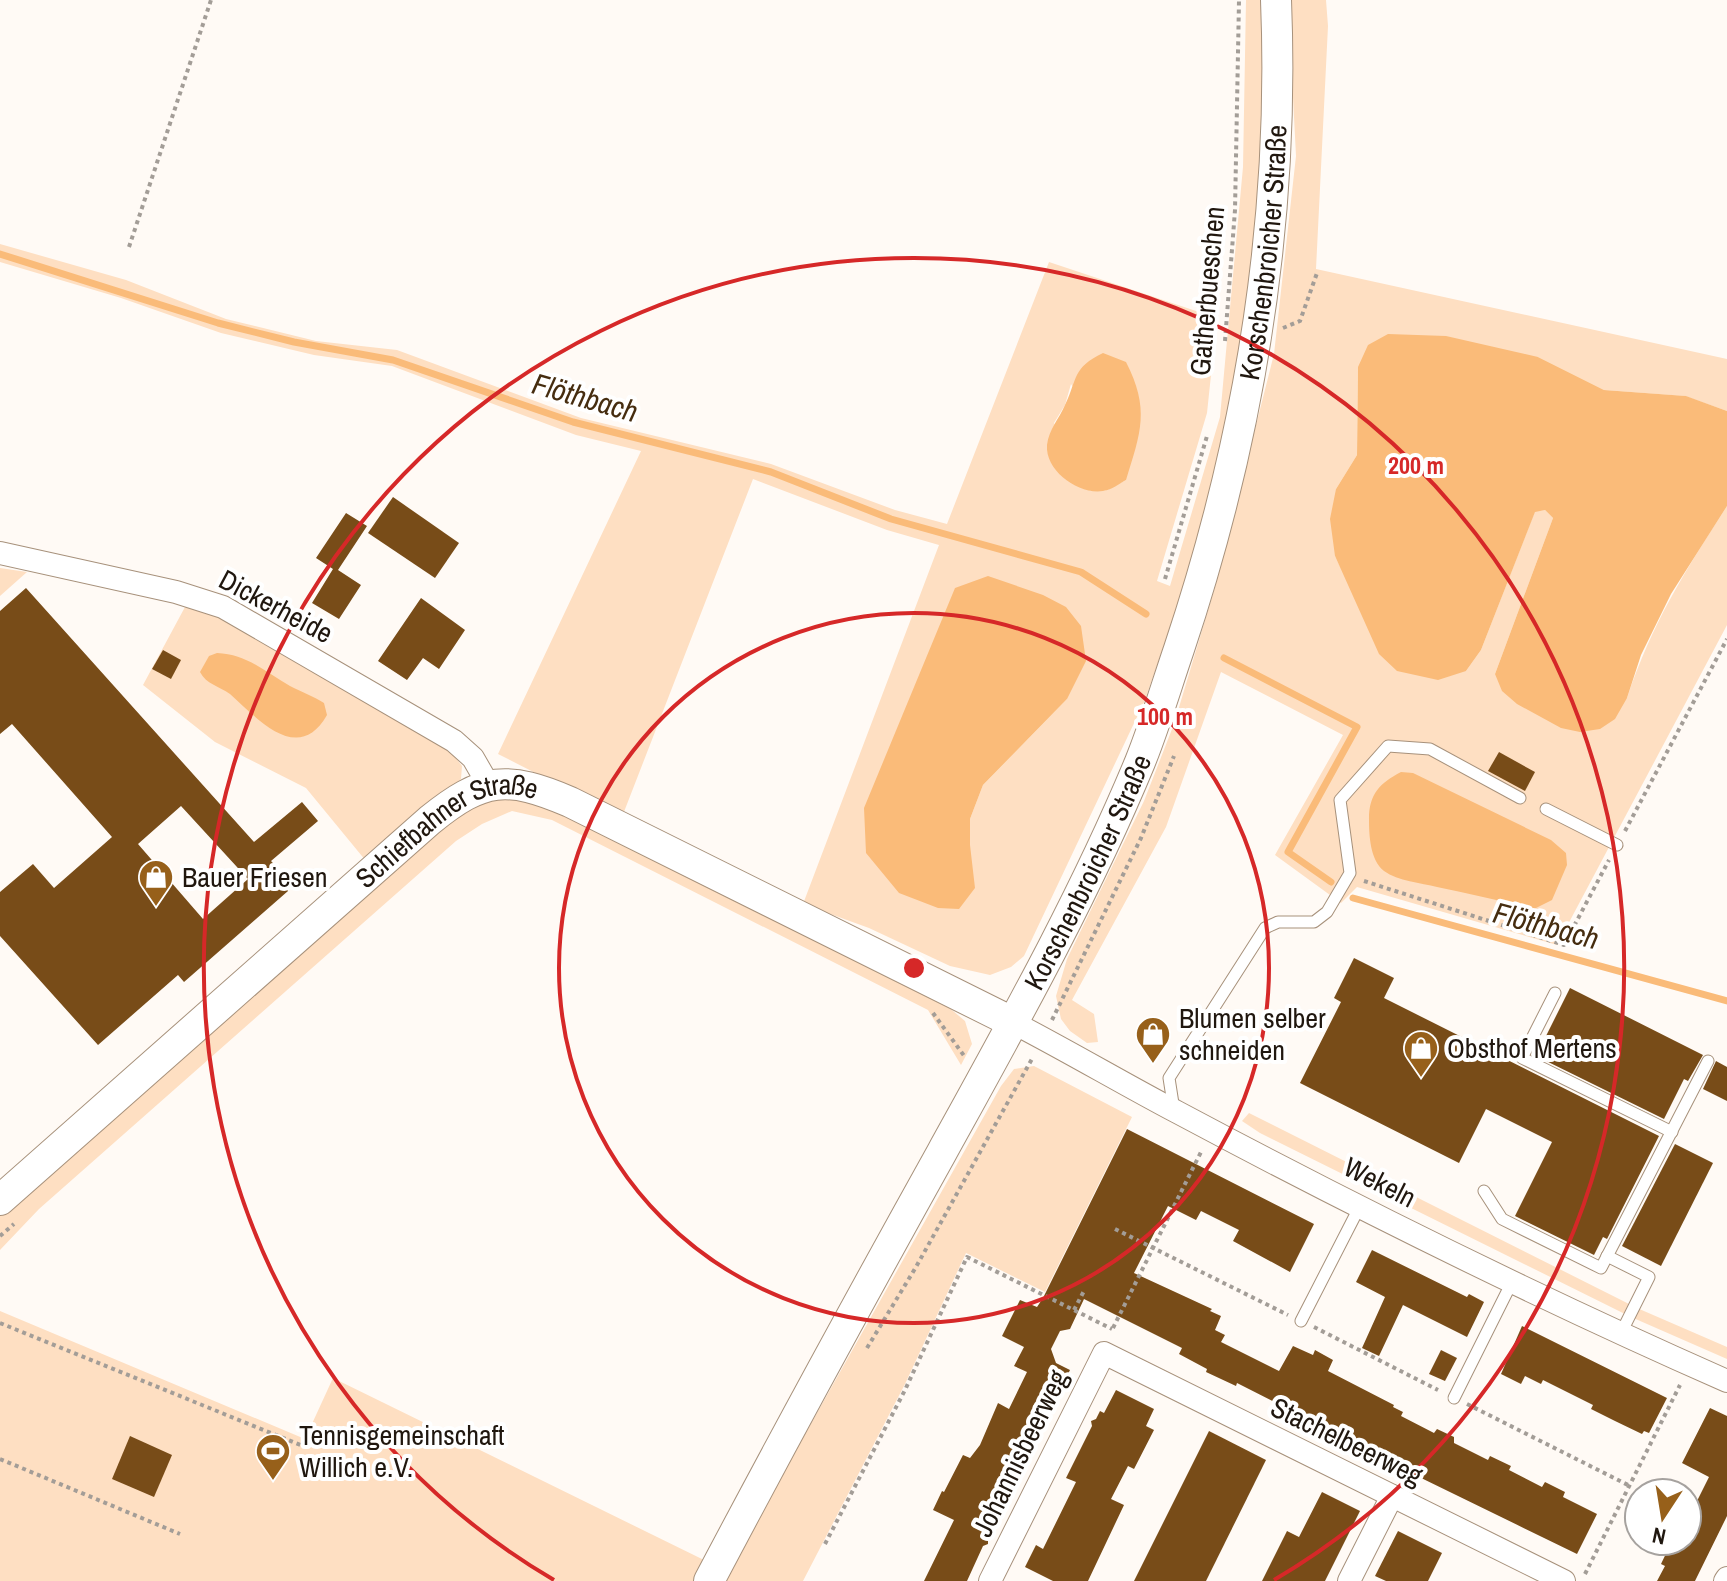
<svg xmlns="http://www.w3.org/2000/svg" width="1727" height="1581" viewBox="0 0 1727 1581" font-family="'Archivo Narrow',sans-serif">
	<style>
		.green { fill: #fedfc2; fill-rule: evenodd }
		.water { fill: #fabb79 }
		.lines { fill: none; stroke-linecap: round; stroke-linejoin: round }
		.stream { stroke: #fabb79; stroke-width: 7 }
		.building { fill: #784c18; fill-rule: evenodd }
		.lane-casing { stroke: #a7917b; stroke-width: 13 }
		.street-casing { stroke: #a7917b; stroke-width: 24 }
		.secondary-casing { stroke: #a7917b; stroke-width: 32 }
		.path { stroke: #a39d97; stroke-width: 4; stroke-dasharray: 4 4; stroke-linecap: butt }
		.lane { stroke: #fff; stroke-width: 11 }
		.street { stroke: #fff; stroke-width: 22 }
		.secondary { stroke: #fff; stroke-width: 30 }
		.ring { fill: none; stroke: #d62828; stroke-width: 4 }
		.labels { text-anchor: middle; stroke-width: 8; stroke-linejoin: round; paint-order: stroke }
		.street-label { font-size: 28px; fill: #20170f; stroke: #fff }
		.poi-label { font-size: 28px; fill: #20170f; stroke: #fff; text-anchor: start }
		.water-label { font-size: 30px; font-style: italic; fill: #462d10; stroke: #fff }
		.centre { fill: #d62828; stroke: #fff; stroke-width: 4 }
		.ring-label { font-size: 24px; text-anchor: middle; font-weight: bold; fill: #d62828; stroke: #fff; stroke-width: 8; stroke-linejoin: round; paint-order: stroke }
	</style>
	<rect width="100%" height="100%" fill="#fffaf5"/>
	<g class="green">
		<path d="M1246,0H1264L1265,163L1233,423L1185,584L1145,700L1024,956L1011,967L990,975L950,966L869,928L803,904L939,545L887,530L753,479L622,817L498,754L641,451L576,435L392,366L314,355L221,333L121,298L0,262V244L126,280L226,319L316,341L397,350L581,418L771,464L895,510L947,524L1049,262L1217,318L1207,413L1157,581L1170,586L1220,417L1243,167ZM1071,384L1126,480L1105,491H1090L1054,423L1065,405ZM955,588L1067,699L983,785L970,819V845Z"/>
		<path d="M1288,0H1326L1328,26L1316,269L1727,359V411L1685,396L1604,390L1538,357L1358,367L1357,455L1336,489L1335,556L1352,590L1466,671L1481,650L1535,511L1545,510L1553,518L1495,674L1627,698C1652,623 1685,571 1727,506V625L1557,945L1357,887L1341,903L1275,855L1343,735L1221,672L1166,827L1072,1000L1094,1014L1098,1042L1087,1043L1070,1031L1061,1019L1056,996L1067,959L1144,801L1174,724L1215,587L1274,354L1296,156Z"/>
		<polygon points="0,568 27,572 0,596"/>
		<polygon points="185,607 221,616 446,745 462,766 461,779 366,861 306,788 215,742 143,685"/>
		<polygon points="513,797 555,806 946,1005 965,1021 972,1044 961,1065 928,1010 552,820 512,811 482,824 456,841 39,1209 0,1250 0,1214 446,822 482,801"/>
		<polygon points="1034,1066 1132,1117 1045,1292 966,1253 905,1384 803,1581 726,1581 786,1468 1001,1086 1014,1069"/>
		<polygon points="1249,1113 1637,1308 1727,1347 1727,1359 1631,1317 1260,1133 1242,1121"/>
		<polygon points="0,1311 305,1439 333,1378 704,1560 693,1581 0,1581"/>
	</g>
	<g class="water">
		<polygon points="1388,334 1446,336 1538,357 1604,390 1686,396 1727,411 1727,506 1671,594 1641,655 1627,698 1615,719 1600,729 1580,732 1561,728 1517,704 1502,691 1495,674 1553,518 1545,510 1535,512 1481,650 1466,671 1438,680 1397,671 1379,654 1335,556 1330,519 1336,489 1357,455 1358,367 1368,345"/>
		<path d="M1103,353L1126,362C1150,409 1141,432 1126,480C1119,484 1111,490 1103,491C1079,495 1045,471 1047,445C1049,429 1059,419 1065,405C1078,378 1072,368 1103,353Z"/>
		<polygon points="988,576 1043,595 1066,607 1081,626 1086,661 1067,699 983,785 970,819 970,845 975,888 959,909 938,908 899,893 866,853 864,808 955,588"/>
		<path d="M217,653C247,654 265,672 290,686C302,692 313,696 324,703L327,715C298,766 257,718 230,694C219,686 206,684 200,672L209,656Z"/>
		<path d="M1401,772L1413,773L1551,840L1566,853L1567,865L1552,900L1534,909C1502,901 1470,894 1437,887C1421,883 1398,881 1384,871C1370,860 1369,835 1369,819C1369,794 1380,783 1401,772Z"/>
	</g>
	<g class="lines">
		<g class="stream">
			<polyline points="0,254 218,323 294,342 393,360 573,422 771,472 891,519 1081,572 1146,614"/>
			<polyline points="1224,658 1357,727 1288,852 1331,882"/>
			<polyline points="1353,898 1727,1001"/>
		</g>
	</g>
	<g class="building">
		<polygon points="393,497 459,543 435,578 368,533"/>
		<polygon points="346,513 367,526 338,570 361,585 339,619 312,603 333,569 316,558"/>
		<path d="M26,588L254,842L302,802L318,821L271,861L292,884L287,889L288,891L184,982L178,975L98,1045L0,936V892L33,864L54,888L112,837L12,724L0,734V611ZM181,806L248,879L203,919L138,844Z"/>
		<polygon points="421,598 465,630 439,669 423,658 407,680 378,661"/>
		<polygon points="163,650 181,660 171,679 152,669"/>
		<polygon points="1499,752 1535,772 1525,791 1488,771"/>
		<polygon points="1354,958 1394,978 1384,998 1659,1136 1607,1239 1603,1237 1594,1255 1515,1216 1552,1142 1486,1109 1459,1163 1300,1083 1341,1002 1334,998"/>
		<polygon points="1570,988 1703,1055 1688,1081 1684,1079 1664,1119 1536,1056"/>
		<polygon points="1716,1061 1727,1067 1727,1101 1703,1089"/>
		<polygon points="1127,1129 1314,1224 1290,1272 1233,1241 1239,1230 1201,1211 1196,1220 1168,1206 1134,1273 1212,1309 1210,1311 1221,1316 1215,1330 1225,1335 1221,1342 1279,1371 1293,1346 1313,1355 1315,1350 1333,1360 1328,1371 1394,1405 1393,1407 1403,1412 1401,1416 1434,1433 1437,1429 1454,1437 1454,1443 1488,1460 1490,1456 1511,1466 1509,1470 1542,1487 1545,1482 1565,1492 1563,1497 1597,1514 1577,1554 1292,1415 1294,1412 1237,1383 1236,1386 1206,1372 1207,1369 1179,1354 1182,1348 1084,1299 1070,1329 1060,1331 1051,1349 1056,1363 1070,1370 1038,1435 1040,1440 1019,1449 995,1497 997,1503 991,1504 982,1522 988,1535 988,1544 983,1546 967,1581 924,1581 954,1520 933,1510 942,1491 944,1492 963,1455 970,1458 980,1445 998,1403 1009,1409 1027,1372 1014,1366 1024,1347 1002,1336 1020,1300 1037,1307 1043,1298"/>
		<polygon points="1675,1144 1713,1163 1661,1266 1622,1246"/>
		<polygon points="1372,1250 1467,1297 1469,1294 1484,1302 1467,1337 1403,1305 1379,1356 1362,1348 1385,1297 1356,1282"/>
		<polygon points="1522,1326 1667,1398 1649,1433 1644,1431 1642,1434 1615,1421 1591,1409 1593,1405 1543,1380 1541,1384 1525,1376 1521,1384 1501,1374"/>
		<polygon points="1441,1350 1457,1358 1445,1381 1429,1374"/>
		<polygon points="1116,1390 1154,1409 1146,1426 1154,1430 1134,1469 1128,1466 1111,1499 1124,1505 1088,1581 1053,1581 1025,1567 1036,1545 1043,1549 1076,1482 1066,1478 1092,1426 1091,1421 1096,1419 1100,1411 1104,1413"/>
		<polygon points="1710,1408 1727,1416 1727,1516 1695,1581 1657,1581 1665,1566 1661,1564 1672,1541 1687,1541 1687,1521 1709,1477 1682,1463"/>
		<polygon points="1209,1431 1266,1460 1206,1581 1134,1581"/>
		<polygon points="130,1436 172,1455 154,1497 112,1479"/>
		<polygon points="1322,1492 1360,1511 1325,1581 1262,1581 1287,1531 1299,1537"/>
		<polygon points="1398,1531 1442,1553 1428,1581 1386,1581 1375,1576"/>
	</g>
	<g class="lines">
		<g class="lane-casing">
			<g id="lane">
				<polyline points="1546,809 1617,845"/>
				<polyline points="1555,993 1522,1058 1672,1132"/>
				<polyline points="1174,1110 1169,1078 1265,928 1278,922 1314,922 1327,912 1350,873 1340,800 1388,746 1430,749 1520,798"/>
				<polyline points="1484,1191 1502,1219 1601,1268 1708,1061"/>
				<polyline points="1607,1256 1649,1277 1621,1333"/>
				<polyline points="1301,1321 1360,1206"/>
				<polyline points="1454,1398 1512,1282"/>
			</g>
		</g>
		<g class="street-casing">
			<g id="street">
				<polyline points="0,553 176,592 223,607 454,741 473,758 488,784"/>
				<path d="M1012,1022C1068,1051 1122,1083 1177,1112C1357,1208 1541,1299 1727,1381"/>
				<polyline points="990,1581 1104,1353 1564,1581"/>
				<polyline points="1349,1581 1392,1496"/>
				<polyline points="1725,1581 1727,1578"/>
			</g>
		</g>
		<g class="secondary-casing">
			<g id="secondary">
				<path id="s1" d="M0,1200L430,820C483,777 507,775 570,802L1012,1022"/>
				<path id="s2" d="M709,1581C785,1437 863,1294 942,1152C1012,1025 1084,897 1140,762C1155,725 1166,687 1179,649C1249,440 1285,221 1276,0"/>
			</g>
		</g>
		<g class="path">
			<polyline points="129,247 211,0"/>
			<polyline points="1283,328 1300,321 1317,273"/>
			<polyline points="1225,341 1235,210 1239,0"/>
			<polyline points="1165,579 1207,436"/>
			<polyline points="1625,831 1727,639"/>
			<polyline points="1364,881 1564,945 1609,860"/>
			<polyline points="933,1013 965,1057"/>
			<polyline points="1052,1020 1141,838 1174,756"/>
			<polyline points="1115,1229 1288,1315"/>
			<polyline points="0,1236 14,1224"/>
			<polyline points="1074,1310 1085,1289"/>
			<polyline points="0,1323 303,1446"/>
			<polyline points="1314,1327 1438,1390"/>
			<polyline points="1113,1328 1202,1150"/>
			<polyline points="867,1348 916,1267 1033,1057"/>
			<polyline points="1467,1404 1630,1486"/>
			<polyline points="0,1459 180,1534"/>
			<polyline points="825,1544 905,1390 967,1257 1112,1329"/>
			<polyline points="1585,1574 1680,1385"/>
		</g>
		<use href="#lane" class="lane"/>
		<use href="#street" class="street"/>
		<use href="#secondary" class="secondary"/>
	</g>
	<g class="ring">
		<circle cx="914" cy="968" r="355"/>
		<path d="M554 1580A710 710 0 1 1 1274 1580"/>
	</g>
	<defs>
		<g id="shop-pin" transform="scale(1.8)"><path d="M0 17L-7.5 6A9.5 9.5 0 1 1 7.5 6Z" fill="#97601a" stroke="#fff"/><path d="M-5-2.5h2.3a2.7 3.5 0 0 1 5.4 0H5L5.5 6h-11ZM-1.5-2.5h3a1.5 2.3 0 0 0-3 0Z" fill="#fff"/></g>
		<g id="stadium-pin" transform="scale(1.8)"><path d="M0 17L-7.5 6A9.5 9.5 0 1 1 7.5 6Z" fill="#97601a" stroke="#fff"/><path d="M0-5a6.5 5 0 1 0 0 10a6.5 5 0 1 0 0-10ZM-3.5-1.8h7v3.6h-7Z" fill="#fff"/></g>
	</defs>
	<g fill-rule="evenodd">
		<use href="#shop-pin" x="156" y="877"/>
		<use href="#shop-pin" x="1153" y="1034"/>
		<use href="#shop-pin" x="1421" y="1048"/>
		<use href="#stadium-pin" x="273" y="1451"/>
	</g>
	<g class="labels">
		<g class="street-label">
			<text dy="10" stroke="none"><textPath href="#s2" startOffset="1452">Korschenbroicher Straße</textPath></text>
			<text transform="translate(1207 291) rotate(-85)" y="10">Gatherbueschen</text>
			<text transform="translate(276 606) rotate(28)" y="10">Dickerheide</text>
			<text dy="10" stroke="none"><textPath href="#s1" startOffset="586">Schiefbahner Straße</textPath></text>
			<text dy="10" stroke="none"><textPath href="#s2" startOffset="804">Korschenbroicher Straße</textPath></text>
			<text transform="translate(1380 1182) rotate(27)" y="10">Wekeln</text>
			<text transform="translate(1347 1441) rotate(26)" y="10">Stachelbeerweg</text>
			<text transform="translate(1020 1453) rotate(-64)" y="10">Johannisbeerweg</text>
		</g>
		<g class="poi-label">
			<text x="182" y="887">Bauer Friesen</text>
			<text x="1179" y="1028">Blumen selber<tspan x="1179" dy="32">schneiden</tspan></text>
			<text x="1447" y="1058">Obsthof Mertens</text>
			<text x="299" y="1445">Tennisgemeinschaft<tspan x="299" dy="32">Willich e.V.</tspan></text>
		</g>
		<g class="water-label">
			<text transform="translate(585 398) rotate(16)" y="10">Flöthbach</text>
			<text transform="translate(1546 926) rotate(15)" y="10">Flöthbach</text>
		</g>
	</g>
	<circle cx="914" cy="968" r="12" class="centre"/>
	<g class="ring-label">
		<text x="1416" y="474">200 m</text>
		<text x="1165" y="725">100 m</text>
	</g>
	<g transform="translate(1663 1517) rotate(192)"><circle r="38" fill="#ffffff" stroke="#a6a29f" stroke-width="2"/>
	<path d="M0-6L14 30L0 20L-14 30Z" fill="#97601a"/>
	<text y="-12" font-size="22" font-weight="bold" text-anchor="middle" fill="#20170f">N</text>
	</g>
</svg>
